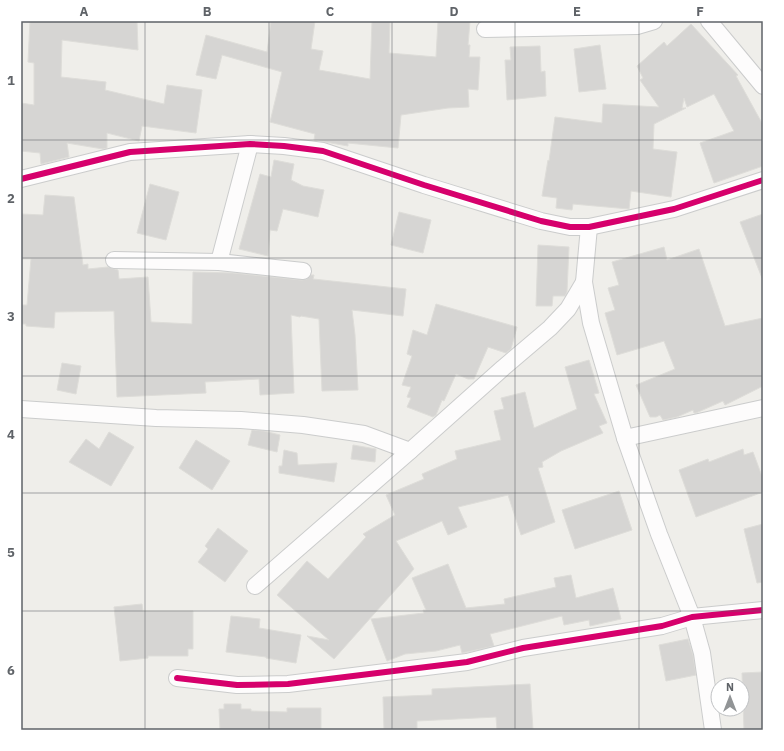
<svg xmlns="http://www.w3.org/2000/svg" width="784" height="751" viewBox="0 0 784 751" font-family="'IBM Plex Sans',sans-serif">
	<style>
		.building { fill: #d6d5d3; stroke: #deddd9 }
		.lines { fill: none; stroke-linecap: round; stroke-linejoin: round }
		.street-casing { stroke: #cbcccc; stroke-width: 18 }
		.street { stroke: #fdfcfc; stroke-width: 16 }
		.cycleway-casing { stroke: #fff; stroke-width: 8 }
		.cycleway { stroke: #d6006c; stroke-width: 6 }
		.grid { fill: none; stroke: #5f6368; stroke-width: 1; stroke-opacity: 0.55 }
		.neatline { fill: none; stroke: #5f6368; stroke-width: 1.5 }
		.grid-label { font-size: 13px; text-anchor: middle; font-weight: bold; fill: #5f6368 }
	</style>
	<rect width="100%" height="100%" fill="#efeeea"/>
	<g class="building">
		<polygon points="30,21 137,21 138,50 62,40 61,77 106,82 105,90 164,104 167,85 202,90 196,133 142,126 139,141 107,133 107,148 103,149 67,143 69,157 41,164 40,153 21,151 21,103 34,105 34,63 28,62"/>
		<polygon points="271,21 315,21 311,49 323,51 319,70 370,79 372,21 390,21 389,53 436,57 438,21 470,21 468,45 470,45 469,57 480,57 478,90 468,89 469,107 448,108 401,115 398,148 348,143 348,146 314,140 315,134 270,122 282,72 222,55 216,79 196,75 206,35 267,52"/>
		<polygon points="691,24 738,75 736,76 763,125 763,166 714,183 700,143 734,131 714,94 687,107 684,98 682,108 686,108 654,124 653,149 677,152 671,197 631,191 629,209 573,204 572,210 556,208 557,198 542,196 548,160 549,161 555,117 602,123 603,104 659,107 640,80 643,78 637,66 664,42 667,46"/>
		<polygon points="600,45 606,89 579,92 574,49"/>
		<polygon points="540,46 541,72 545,71 546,96 507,100 505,60 511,60 510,47"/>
		<polygon points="274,160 294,164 291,180 303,186 324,190 318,217 283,209 277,231 270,230 268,256 239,249 260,174 271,177"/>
		<polygon points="150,184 179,192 166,240 137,233"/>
		<polygon points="45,195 74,197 83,265 88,264 88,269 108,267 118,270 119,279 148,277 151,322 192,324 193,272 233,273 302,280 307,279 311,275 314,275 313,279 406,289 403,316 352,310 355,335 358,390 322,391 319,319 301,316 300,317 291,315 294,393 260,395 259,379 205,382 206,393 117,397 114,311 55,312 54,328 26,326 26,324 21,324 21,305 27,305 31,259 21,259 21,214 43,215"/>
		<polygon points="399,212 431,220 423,253 391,245"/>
		<polygon points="763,214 763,278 762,278 740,222"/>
		<polygon points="538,245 569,247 567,292 565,296 553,296 552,306 536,306"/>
		<polygon points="664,247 667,260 699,249 725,326 763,318 763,386 725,405 723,401 696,413 694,413 693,410 677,417 663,420 660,415 656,417 650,417 636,385 675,369 664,341 617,355 605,313 615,310 608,288 619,285 612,262"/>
		<polygon points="436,304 517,327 511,349 506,353 488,347 474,379 468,379 456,374 444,401 442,400 436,415 433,417 407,407 411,398 407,397 411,387 402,385 412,356 407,354 413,330 427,335"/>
		<polygon points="589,360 599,393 594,394 607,423 599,426 603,433 561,451 542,462 543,467 538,468 555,522 521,535 508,495 458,507 467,527 448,535 442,521 396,541 414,569 334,659 307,636 329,640 277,595 307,561 328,579 366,537 363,534 395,515 386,495 424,479 422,474 457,459 455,451 501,440 494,411 504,409 501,398 525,392 534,428 577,409 565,367"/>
		<polygon points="62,363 81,366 76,394 57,390"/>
		<polygon points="252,430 264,431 280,435 277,452 248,445"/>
		<polygon points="109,432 134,447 111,486 69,462 86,439 99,449"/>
		<polygon points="196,440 230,461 212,490 179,468"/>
		<polygon points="353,445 376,449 375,462 351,459"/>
		<polygon points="743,449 744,455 753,452 763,479 763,492 696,517 679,470 708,459 709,462"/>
		<polygon points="284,450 297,453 298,465 337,463 334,482 279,473 279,466 282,466"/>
		<polygon points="619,491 632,530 575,549 562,510"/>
		<polygon points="763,524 763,582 757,583 744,529"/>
		<polygon points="218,528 248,551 225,582 198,562 208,549 205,546"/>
		<polygon points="448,564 466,608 505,604 504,599 556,587 554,578 571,575 576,598 613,588 621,619 590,626 589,620 564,625 562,616 490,634 494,646 462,653 460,645 436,651 405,654 387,661 371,619 424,613 423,610 426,610 412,578"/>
		<polygon points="142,604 143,611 193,611 193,649 188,649 188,656 148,656 148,658 120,661 114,607"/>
		<polygon points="231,616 260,619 259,628 301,635 296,663 266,658 266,657 226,652"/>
		<polygon points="688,639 693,655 696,675 666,681 659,645"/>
		<polygon points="763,672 763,730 744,730 742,673"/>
		<polygon points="530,684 533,730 497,730 496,717 417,721 417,730 384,730 383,697 432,695 432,689"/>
		<polygon points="224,704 241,704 241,709 251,709 251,711 287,712 287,708 321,708 321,730 220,730 219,709 224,709"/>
	</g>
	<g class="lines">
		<g class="street-casing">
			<g id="street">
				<polyline points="709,21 763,86"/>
				<polyline points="485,29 637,26 654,21"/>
				<polyline points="21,179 130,152 250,144 284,146 323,151 424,185 541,221 570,227 589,227 674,209 763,180"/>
				<polyline points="589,227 584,282 591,323 625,438 659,534 692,617 702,653 713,730"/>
				<polyline points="114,260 219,262 303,271"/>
				<polyline points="219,262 250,144"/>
				<polyline points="21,409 156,418 241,420 303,425 364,434 410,451"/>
				<polyline points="625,438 763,408"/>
				<polyline points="255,586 410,451 503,368 550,328 568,309 584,282"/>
				<polyline points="177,678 237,685 288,684 467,662 523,648 662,626 692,617 763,610"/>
			</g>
		</g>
		<use href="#street" class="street"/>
		<g class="cycleway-casing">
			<g id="cycleway">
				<polyline points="21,179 130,152 250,144 284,146 323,151 424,185 541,221 570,227 589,227 674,209 763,180"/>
				<polyline points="177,678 237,685 288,684 467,662 523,648 662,626 692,617 763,610"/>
			</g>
		</g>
		<use href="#cycleway" class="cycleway"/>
	</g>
	<path class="grid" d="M145,21V730M269,21V730M392,21V730M515,21V730M639,21V730M21,140H763M21,258H763M21,376H763M21,493H763M21,611H763"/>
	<rect width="784" height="751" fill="none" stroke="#ffffff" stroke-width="44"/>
	<g transform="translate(730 697)"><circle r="19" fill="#ffffff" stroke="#bfc1c3"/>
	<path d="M0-3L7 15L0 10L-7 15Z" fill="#919496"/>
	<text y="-6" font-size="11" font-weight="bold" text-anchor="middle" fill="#5f6368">N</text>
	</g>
	<rect x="22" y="22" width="740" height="707" class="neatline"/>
	<g class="grid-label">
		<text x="84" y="16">A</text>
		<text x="207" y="16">B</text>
		<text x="330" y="16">C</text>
		<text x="454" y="16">D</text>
		<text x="577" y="16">E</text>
		<text x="700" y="16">F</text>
		<text x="11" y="85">1</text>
		<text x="11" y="203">2</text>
		<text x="11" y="321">3</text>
		<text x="11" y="439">4</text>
		<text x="11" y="557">5</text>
		<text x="11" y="675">6</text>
	</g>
</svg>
